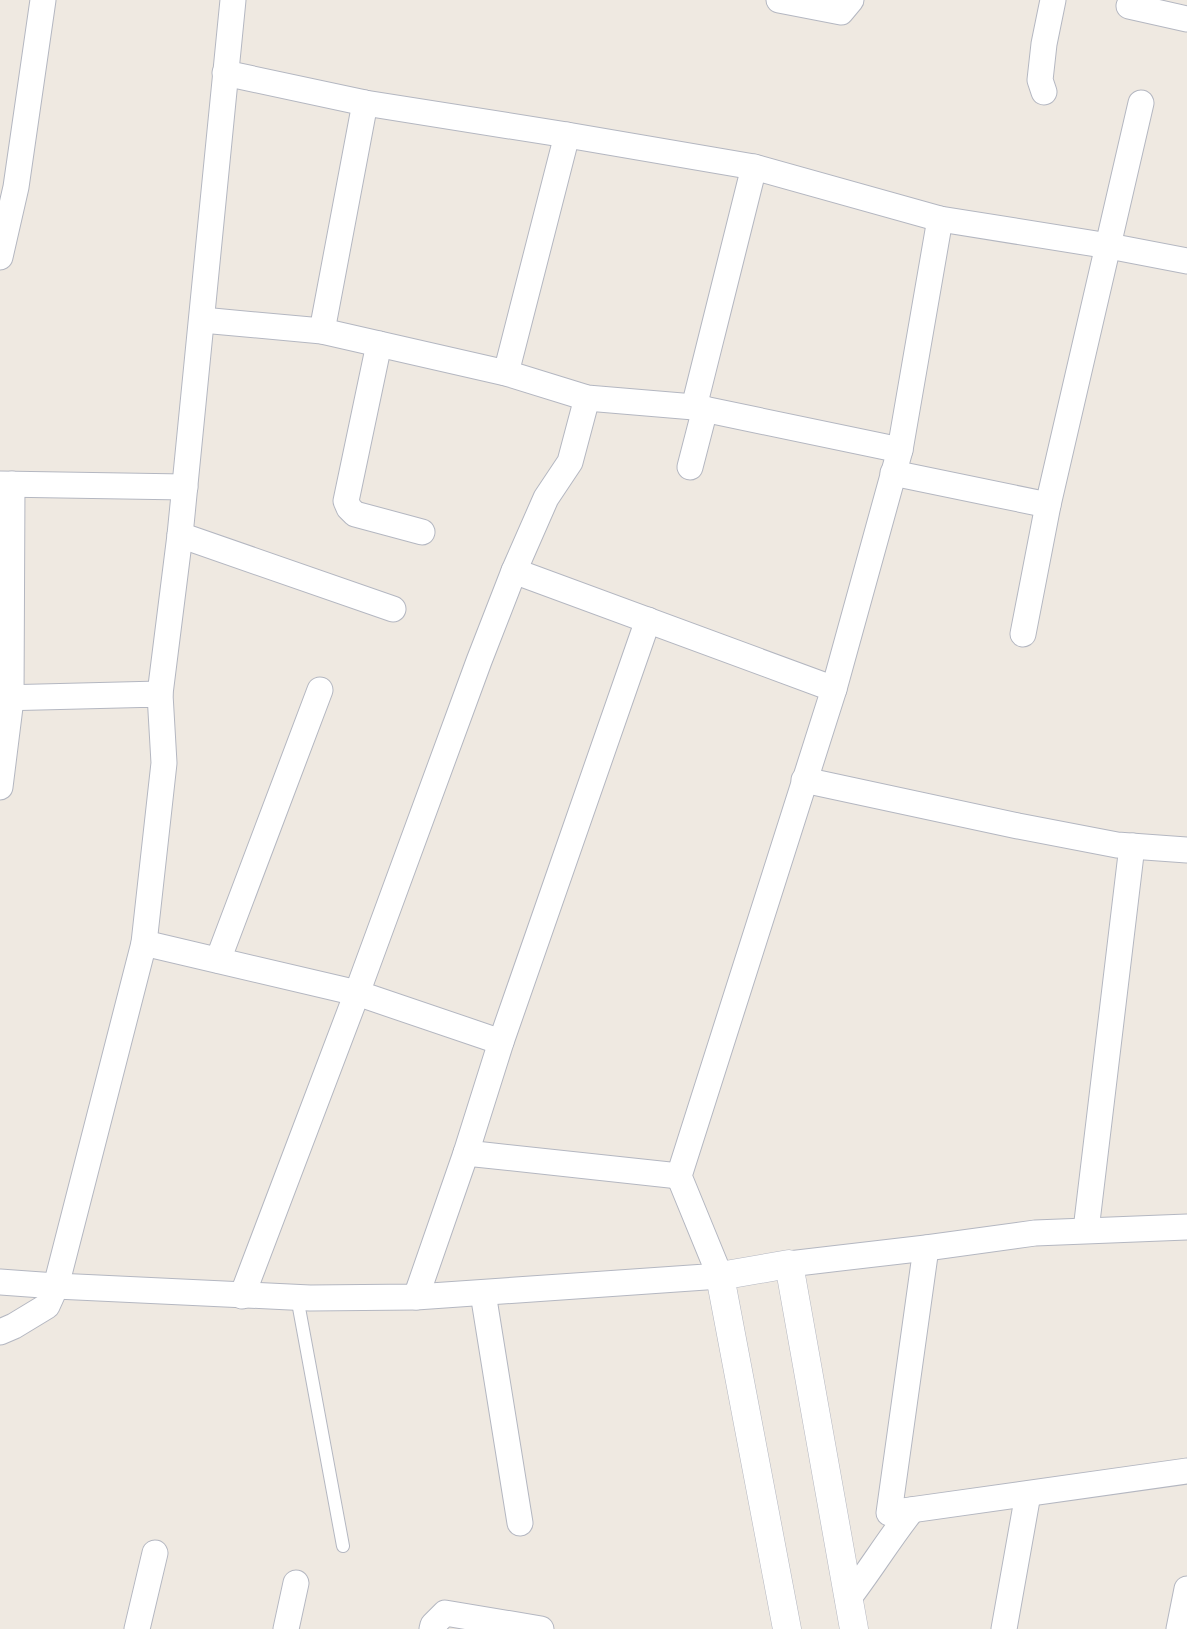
<svg xmlns="http://www.w3.org/2000/svg" width="1187" height="1629" viewBox="0 0 1187 1629" font-family="Montserrat,sans-serif">
	<style>
		.lines { fill: none; stroke-linecap: round; stroke-linejoin: round }
		.service-casing { stroke: #b4b7c1; stroke-width: 14 }
		.minor-casing { stroke: #b4b7c1; stroke-width: 27 }
		.tertiary-casing { stroke: #b4b7c1; stroke-width: 29 }
		.service { stroke: #fff; stroke-width: 12 }
		.minor { stroke: #fff; stroke-width: 25 }
		.tertiary { stroke: #fff; stroke-width: 28 }
	</style>
	<rect width="100%" height="100%" fill="#efe9e1"/>
	<g class="lines">
		<g class="service-casing">
			<polyline id="service" points="297,1297 343,1546"/>
		</g>
		<g class="minor-casing">
			<g id="minor">
				<polyline points="779,0 841,12 851,0"/>
				<polyline points="1129,6 1187,19"/>
				<polyline points="225,73 365,103 567,135 754,167 940,219 1109,246 1187,261"/>
				<polyline points="1044,92 1040,80 1044,44 1053,0"/>
				<polyline points="0,257 16,187 43,0"/>
				<polyline points="202,320 322,331 506,373 587,398 694,407 900,450"/>
				<polyline points="322,331 365,103"/>
				<polyline points="379,344 346,501 349,508 355,514 422,532"/>
				<polyline points="506,373 567,135"/>
				<polyline points="694,407 754,167"/>
				<polyline points="690,467 705,409"/>
				<polyline points="893,473 1048,505"/>
				<polyline points="0,484 185,487"/>
				<polyline points="180,535 393,609"/>
				<polyline points="514,571 834,689"/>
				<polyline points="1023,634 1048,505 1141,103"/>
				<polyline points="160,694 180,535 233,0"/>
				<polyline points="0,698 160,694 164,763 144,943 56,1286 47,1306 14,1326 0,1332"/>
				<polyline points="804,780 1018,826 1117,845 1187,850"/>
				<polyline points="0,787 11,699 12,484"/>
				<polyline points="144,943 357,993 501,1042"/>
				<polyline points="218,960 320,690"/>
				<polyline points="466,1153 679,1176"/>
				<polyline points="1086,1230 1132,846"/>
				<polyline points="926,1248 889,1513 1187,1471"/>
				<polyline points="789,1264 926,1248 1035,1233 1187,1227"/>
				<polyline points="0,1282 56,1286 310,1298 416,1297 720,1276 679,1176 834,689 900,450 940,219"/>
				<polyline points="483,1293 520,1523"/>
				<polyline points="242,1296 357,993 479,661 514,571 546,498 570,462 587,398"/>
				<polyline points="416,1297 466,1153 501,1042 648,620"/>
				<path d="M848,1599C871,1569 889,1539 912,1510"/>
				<polyline points="137,1629 155,1553"/>
				<polyline points="286,1629 296,1583"/>
				<polyline points="432,1629 433,1625 445,1613 541,1629"/>
				<polyline points="1004,1629 1028,1494"/>
				<polyline points="1179,1629 1187,1589"/>
			</g>
		</g>
		<g class="tertiary-casing">
			<polyline id="tertiary" points="787,1629 720,1276 789,1264 854,1629"/>
		</g>
		<use href="#service" class="service"/>
		<use href="#minor" class="minor"/>
		<use href="#tertiary" class="tertiary"/>
	</g>
</svg>
